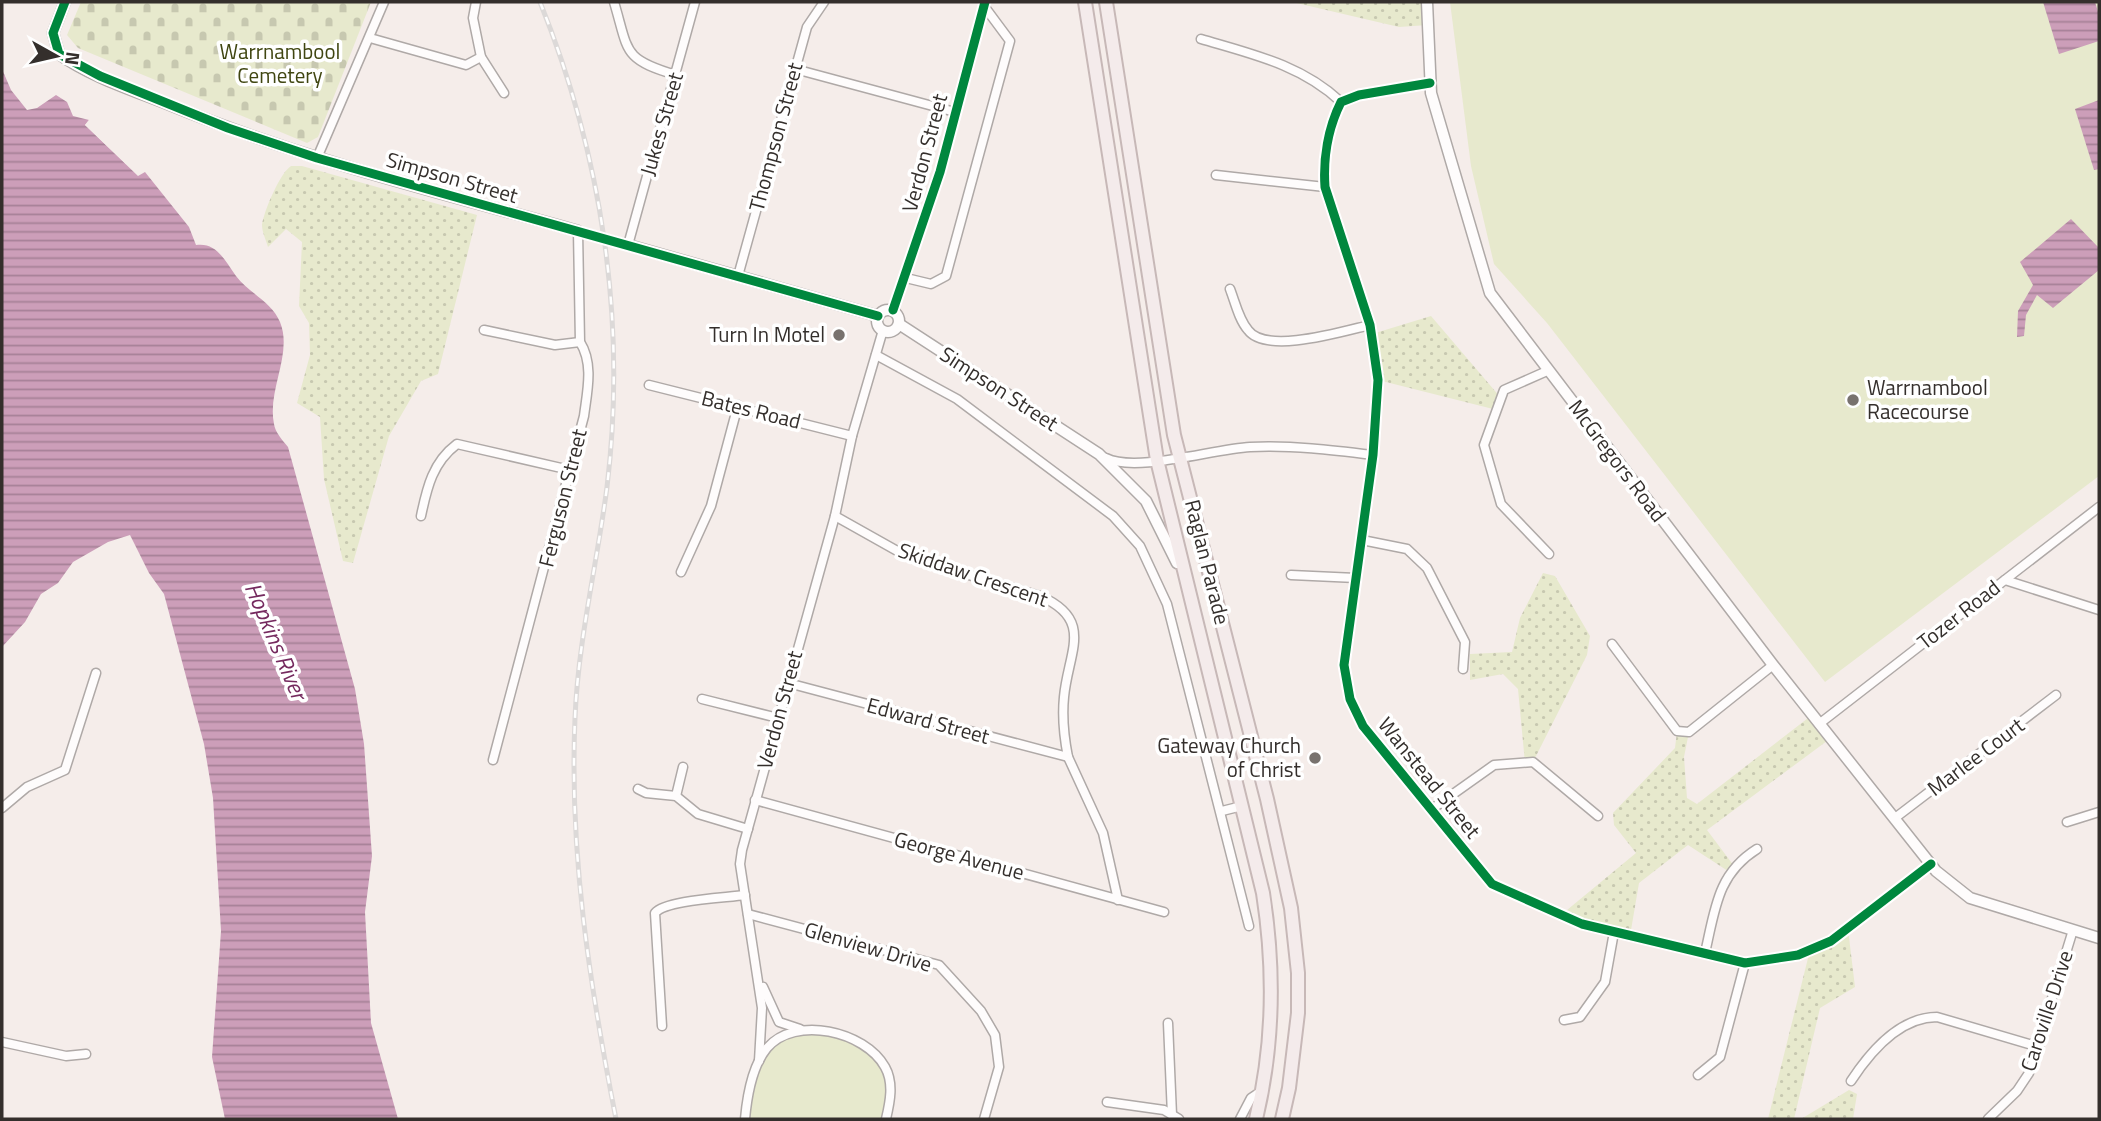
<svg xmlns="http://www.w3.org/2000/svg" width="2101" height="1121" viewBox="0 0 2101 1121" font-family="'Titillium Web',sans-serif">
	<style>
		.grass { fill: #e7e9cd }
		.cemetery { fill: url(#cemetery-stones) }
		.park { fill: url(#park-dots) }
		.water { fill: url(#water-rules) }
		.pier { fill: #f5edea }
		.lines { fill: none; stroke-linecap: round; stroke-linejoin: round }
		.minor-casing { stroke: #afa9a7; stroke-width: 11 }
		.tertiary-casing { stroke: #afa9a7; stroke-width: 13 }
		.trunk-casing { stroke: #c7b8b7; stroke-width: 16 }
		.minor { stroke: #fefcfc; stroke-width: 8 }
		.tertiary { stroke: #fefcfc; stroke-width: 10 }
		.trunk { stroke: #f4ebeb; stroke-width: 12 }
		.rail-casing { stroke: #dcd9d8; stroke-width: 5 }
		.rail { stroke: #fff; stroke-width: 2.5; stroke-dasharray: 8; stroke-linecap: butt }
		.cycleway-casing { stroke: #fff; stroke-width: 13 }
		.cycleway { stroke: #00873e; stroke-width: 9 }
		.poi-dot { fill: #78726e; stroke: #fff; stroke-width: 2.5 }
		.labels { text-anchor: middle; stroke-width: 7; stroke-linejoin: round; paint-order: stroke }
		.park-label { font-size: 21px; fill: #404611; stroke: #fff }
		.street-label { font-size: 21px; fill: #342f2c; stroke: #fff }
		.poi-label { font-size: 21px; fill: #342f2c; stroke: #fff; text-anchor: end }
		.water-label { font-size: 23px; font-style: italic; fill: #752a5f; stroke: #fff }
	</style>
	<defs>
		<pattern id="cemetery-stones" width="16" height="16" patternUnits="userSpaceOnUse" patternTransform="scale(1.75)"><rect width="16" height="16" fill="#e7e9cd"/><path d="M2 7V4a2 2 0 0 1 4 0v3zM10 15v-3a2 2 0 0 1 4 0v3z" fill="#c7c8b0"/></pattern>
		<pattern id="park-dots" width="8" height="8" patternUnits="userSpaceOnUse" patternTransform="scale(1.75)"><rect width="8" height="8" fill="#e7e9cd"/><path d="M2 2h.1M6 6h.1" fill="none" stroke="#c7c8b0" stroke-width="1.8" stroke-linecap="round"/></pattern>
		<pattern id="water-rules" width="6" height="5" patternUnits="userSpaceOnUse" patternTransform="scale(1.75)"><rect width="6" height="5" fill="#cc9eb9"/><path d="M0 2.5h6" fill="none" stroke="#a68197"/></pattern>
	</defs>
	<rect width="100%" height="100%" fill="#f5edea"/>
	<g class="grass">
		<polygon points="1450,2 2099,2 2099,476 1825,682 1547,323 1494,264 1471,166"/>
		<polygon points="794,1031 848,1037 886,1067 892,1094 886,1119 745,1119 747,1101 767,1048"/>
	</g>
	<polygon class="cemetery" points="81,2 371,2 318,137 307,143 78,48 67,35"/>
	<g class="park">
		<polygon points="1292,2 1427,2 1428,25 1399,27"/>
		<path d="M291,166H302L477,215L438,374L421,381L389,436L353,563L343,561L324,479L320,417L297,403L310,355L309,323L299,306L302,242L286,229L268,247C266,240 262,232 262,225C264,211 280,173 291,166Z"/>
		<polygon points="1431,316 1501,398 1497,410 1378,380 1372,334"/>
		<polygon points="1543,573 1555,576 1590,636 1587,655 1533,762 1525,763 1518,689 1503,674 1470,680 1470,654 1512,652 1520,618"/>
		<polygon points="1812,715 1831,738 1707,830 1734,866 1731,873 1688,845 1639,883 1630,936 1561,915 1636,853 1614,825 1613,813 1675,748 1677,731 1689,732 1684,757 1687,798 1697,804"/>
		<polygon points="1848,929 1855,987 1820,1008 1794,1119 1768,1119 1810,950"/>
		<polygon points="1849,1090 1857,1094 1853,1119 1801,1119"/>
	</g>
	<g class="water">
		<polygon points="2043,2 2095,2 2099,15 2099,41 2059,54"/>
		<path d="M2,69L11,90L27,110L37,108L56,95L67,102L73,116L89,120L85,125L138,176L145,172L189,227L196,245C217,242 225,261 236,276C249,293 272,302 280,322C293,354 267,390 274,424C275,432 283,441 288,447L355,689L364,744L372,856L365,912L371,1023L398,1119H225L212,1057L221,931L213,798L204,744L164,594L149,573L130,535L108,542L73,562L58,583L41,594L25,622L2,647Z"/>
		<polygon points="2099,100 2099,169 2094,170 2075,109"/>
		<polygon points="2071,219 2099,248 2099,270 2053,308 2037,295 2026,315 2024,336 2017,337 2018,311 2033,285 2020,262"/>
	</g>
	<polygon class="pier" points="89,120 129,162 126,164 85,125"/>
	<g class="lines">
		<g class="minor-casing">
			<g id="minor">
				<path d="M614,2C629,52 622,59 676,75"/>
				<polyline points="370,38 466,65 481,57 473,18 476,2"/>
				<path d="M1201,39C1252,54 1302,65 1341,102"/>
				<polyline points="481,57 504,93"/>
				<polyline points="795,69 955,112"/>
				<path d="M1430,83L1359,95L1341,102C1328,128 1323,159 1325,187L1370,325L1378,380L1373,455L1344,665L1350,699L1363,726L1492,884L1582,924L1745,963L1798,955L1831,941L1931,864"/>
				<polyline points="317,158 384,2"/>
				<polyline points="1216,175 1325,187"/>
				<polyline points="738,276 807,27 824,2"/>
				<polyline points="906,278 931,284 946,276 1010,41 984,6"/>
				<path d="M1230,289C1235,302 1239,320 1248,330C1266,355 1344,331 1370,325"/>
				<polyline points="893,310 940,172 984,5"/>
				<polyline points="484,330 555,345 580,342"/>
				<polyline points="876,355 957,399 1113,516 1140,546 1167,604 1249,926"/>
				<polyline points="1547,371 1504,390 1484,445 1501,504 1549,554"/>
				<polyline points="649,385 852,436"/>
				<path d="M1106,458C1136,473 1213,449 1250,447C1291,445 1332,450 1373,455"/>
				<path d="M421,516C427,487 433,462 457,444L570,470"/>
				<path d="M835,516L908,557L1040,596C1095,620 1068,652 1064,697C1062,717 1064,737 1068,757L1103,833L1118,900"/>
				<polyline points="1362,540 1407,549 1427,568 1465,642 1463,669"/>
				<polyline points="681,572 711,506 738,405"/>
				<polyline points="1291,575 1356,578"/>
				<polyline points="2005,580 2099,610"/>
				<polyline points="1612,644 1677,731 1689,732 1773,665"/>
				<polyline points="788,683 1068,757"/>
				<polyline points="702,699 778,718"/>
				<polyline points="1819,724 2099,507"/>
				<path d="M493,760L584,416C587,392 594,364 580,342L578,231L628,245L695,2"/>
				<polyline points="638,789 646,793 676,796 698,814 748,829"/>
				<polyline points="676,796 683,767"/>
				<polyline points="755,800 1164,912"/>
				<polyline points="2,808 27,787 65,770 96,673"/>
				<polyline points="1432,809 1494,765 1533,762 1598,816"/>
				<polyline points="1222,811 1242,806"/>
				<polyline points="1895,818 2056,695"/>
				<polyline points="2067,822 2099,812"/>
				<polyline points="748,914 939,965 981,1011 995,1035 999,1067 984,1119"/>
				<path d="M1705,953C1715,910 1717,874 1757,849"/>
				<polyline points="763,987 779,1022 800,1029"/>
				<polyline points="1564,1020 1580,1017 1605,982 1614,932"/>
				<polyline points="1168,1023 1172,1115"/>
				<path d="M662,1026L655,913C666,900 724,898 745,895"/>
				<polyline points="2,1042 66,1056 86,1054"/>
				<polyline points="759,1061 762,1008 740,864 742,850 835,516 852,436 883,330"/>
				<polyline points="1698,1075 1720,1057 1745,963"/>
				<path d="M1851,1081C1870,1052 1900,1017 1937,1017L2039,1047"/>
				<polyline points="1107,1102 1164,1110 1179,1119"/>
				<path d="M745,1119C747,1097 752,1066 767,1048C795,1015 865,1031 885,1067C894,1083 890,1102 886,1119"/>
				<polyline points="1240,1119 1251,1098 1263,1090"/>
				<polyline points="1988,1119 2017,1091 2029,1073 2073,930"/>
			</g>
		</g>
		<g class="tertiary-casing">
			<g id="tertiary">
				<path d="M65,2L53,33L59,54C91,77 133,90 170,105C302,159 441,193 578,231"/>
				<polyline points="1427,2 1431,93 1490,293 1773,665 1936,871 1970,898 2099,938"/>
				<polyline points="628,245 878,316"/>
				<circle cx="888" cy="321" r="11"/>
				<polyline points="899,324 1099,454 1146,501 1177,563"/>
			</g>
		</g>
		<g class="trunk-casing">
			<g id="trunk">
				<path d="M1085,2L1157,460L1263,893C1275,970 1274,1044 1256,1119"/>
				<polyline points="1106,2 1174,435 1267,799 1291,908 1298,973 1298,1013 1289,1088 1282,1119"/>
			</g>
		</g>
		<use href="#minor" class="minor"/>
		<use href="#tertiary" class="tertiary"/>
		<use href="#trunk" class="trunk"/>
		<g class="rail-casing">
			<path id="rail" d="M540,2C602,156 627,321 607,487C597,564 578,641 575,718C569,855 590,986 616,1119"/>
		</g>
		<use href="#rail" class="rail"/>
		<g class="cycleway-casing">
			<g id="cycleway">
				<polyline points="65,2 53,33 59,54 100,76 228,128 317,158 878,316"/>
				<path d="M1430,83L1359,95L1341,102C1328,128 1323,159 1325,187L1370,325L1378,380L1373,455L1344,665L1350,699L1363,726L1492,884L1582,924L1745,963L1798,955L1831,941L1931,864"/>
				<polyline points="893,310 940,172 985,2"/>
			</g>
		</g>
		<use href="#cycleway" class="cycleway"/>
	</g>
	<g class="poi-dot">
		<circle cx="839" cy="335" r="7"/>
		<circle cx="1853" cy="400" r="7"/>
		<circle cx="1315" cy="758" r="7"/>
	</g>
	<g class="labels">
		<g class="park-label">
			<text x="280" y="59">Warrnambool<tspan x="280" dy="24">Cemetery</tspan></text>
		</g>
		<g class="street-label">
			<text transform="translate(662 124) rotate(-74)" y="7">Jukes Street</text>
			<text transform="translate(776 137) rotate(-75)" y="7">Thompson Street</text>
			<text transform="translate(925 153) rotate(-75)" y="7">Verdon Street</text>
			<text transform="translate(452 178) rotate(16)" y="7">Simpson Street</text>
			<text transform="translate(999 389) rotate(33)" y="7">Simpson Street</text>
			<text transform="translate(751 410) rotate(14)" y="7">Bates Road</text>
			<text transform="translate(1617 461) rotate(53)" y="7">McGregors Road</text>
			<text transform="translate(563 498) rotate(-76)" y="7">Ferguson Street</text>
			<text transform="translate(1207 562) rotate(76)" y="7">Raglan Parade</text>
			<text transform="translate(973 575) rotate(19)" y="7">Skiddaw Crescent</text>
			<text transform="translate(1959 615) rotate(-38)" y="7">Tozer Road</text>
			<text transform="translate(780 710) rotate(-75)" y="7">Verdon Street</text>
			<text transform="translate(928 721) rotate(15)" y="7">Edward Street</text>
			<text transform="translate(1976 757) rotate(-37)" y="7">Marlee Court</text>
			<text transform="translate(1429 778) rotate(51)" y="7">Wanstead Street</text>
			<text transform="translate(959 856) rotate(15)" y="7">George Avenue</text>
			<text transform="translate(868 947) rotate(16)" y="7">Glenview Drive</text>
			<text transform="translate(2047 1011) rotate(-72)" y="7">Caroville Drive</text>
		</g>
		<g class="poi-label">
			<text x="825" y="342">Turn In Motel</text>
			<text x="1867" y="395" text-anchor="start">Warrnambool<tspan x="1867" dy="24">Racecourse</tspan></text>
			<text x="1301" y="753">Gateway Church<tspan x="1301" dy="24">of Christ</tspan></text>
		</g>
		<g class="water-label">
			<text transform="translate(276 641) rotate(67)" y="8">Hopkins River</text>
		</g>
	</g>
	<rect width="2101" height="1121" fill="none" stroke="#342f2c" stroke-width="7"/>
	<g transform="translate(56 56) rotate(98)" stroke="#ffffff" stroke-width="5" paint-order="stroke">
	<path d="M0-5L12 26L0 18L-12 26Z" fill="#342f2c"/>
	<text y="-10" font-size="19" font-weight="bold" text-anchor="middle" fill="#342f2c">N</text>
	</g>
</svg>
